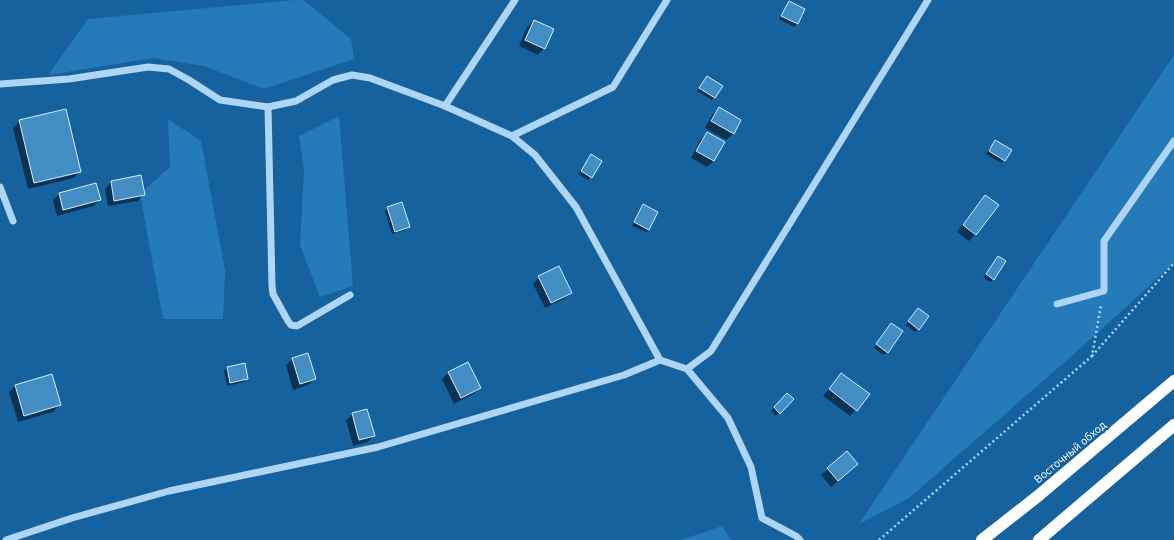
<svg xmlns="http://www.w3.org/2000/svg" width="1174" height="540" viewBox="0 0 1174 540" font-family="'IBM Plex Sans',sans-serif">
	<style>
		.green { fill: #257bba }
		.shadow { fill: #0007 }
		.building { fill: #438dc5; stroke: #d6ecfd }
		.lines { fill: none; stroke-linecap: round; stroke-linejoin: round }
		.path { stroke: #aed5f3; stroke-width: 2.5; stroke-dasharray: 2 3; stroke-linecap: butt }
		.minor { stroke: #aed5f3; stroke-width: 7 }
		.highway { stroke: #fff; stroke-width: 12 }
		.labels { text-anchor: middle; stroke-width: 4; stroke-linejoin: round; paint-order: stroke }
		.street-label { font-size: 11px; fill: #fff; stroke: #16629e }
	</style>
	<rect width="100%" height="100%" fill="#16629e"/>
	<g class="green">
		<polygon points="295,0 303,0 351,39 354,59 264,89 204,66 153,58 48,75 88,19"/>
		<polygon points="1174,55 1174,263 1092,338 909,498 859,524"/>
		<polygon points="339,116 353,286 320,297 300,245 304,169 299,136"/>
		<polygon points="168,119 201,141 225,270 223,319 163,319 140,194 170,167"/>
		<polygon points="722,526 731,540 681,540"/>
	</g>
	<g class="shadow">
		<polygon points="790,2 804,10 797,24 794,27 779,19 787,5"/>
		<polygon points="534,21 544,48 538,55 519,46 527,27"/>
		<polygon points="707,77 715,97 712,100 697,91"/>
		<polygon points="719,109 740,121 733,134 726,140 705,128 712,115"/>
		<polygon points="20,121 80,171 74,178 28,189 13,128"/>
		<polygon points="707,133 714,161 707,167 691,158 700,140"/>
		<polygon points="995,141 1004,160 1001,163 986,154"/>
		<polygon points="591,155 591,177 588,180 578,174"/>
		<polygon points="140,176 144,194 138,201 108,206 105,189 111,182"/>
		<polygon points="59,194 100,200 93,206 57,216 53,200"/>
		<polygon points="985,196 976,234 969,241 957,232 979,203"/>
		<polygon points="643,206 649,230 646,232 632,226 640,209"/>
		<polygon points="388,208 409,227 406,230 392,234 385,211"/>
		<polygon points="998,257 994,279 991,282 983,278"/>
		<polygon points="539,277 571,293 564,299 545,308 533,284"/>
		<polygon points="915,313 918,329 915,332 906,325"/>
		<polygon points="888,327 887,352 884,355 874,348"/>
		<polygon points="293,359 315,379 308,385 293,390 286,365"/>
		<polygon points="244,365 247,379 244,382 227,386 224,371 227,368"/>
		<polygon points="449,372 480,388 473,394 454,404 442,379"/>
		<polygon points="841,374 856,410 850,416 823,396"/>
		<polygon points="15,386 60,405 53,412 18,422 9,392"/>
		<polygon points="787,394 792,399 776,416 771,411"/>
		<polygon points="353,414 374,436 367,442 353,446 346,420"/>
		<polygon points="847,453 857,464 831,487 821,475"/>
	</g>
	<g class="building">
		<polygon points="789,1 805,9 798,24 781,16"/>
		<polygon points="534,20 554,29 545,49 525,40"/>
		<polygon points="707,76 723,86 715,98 699,88"/>
		<polygon points="719,107 741,120 734,134 711,121"/>
		<polygon points="66,109 81,172 34,183 19,120"/>
		<polygon points="707,132 725,142 714,161 696,151"/>
		<polygon points="995,140 1012,150 1005,161 989,151"/>
		<polygon points="591,154 602,161 592,178 581,171"/>
		<polygon points="141,175 145,195 114,201 111,181"/>
		<polygon points="96,183 101,200 63,210 59,193"/>
		<polygon points="985,195 999,205 976,235 963,225"/>
		<polygon points="402,202 410,227 395,232 387,207"/>
		<polygon points="643,204 658,212 649,230 634,222"/>
		<polygon points="998,256 1006,261 994,280 986,274"/>
		<polygon points="559,266 572,293 551,303 538,276"/>
		<polygon points="918,308 929,316 919,330 908,321"/>
		<polygon points="891,323 903,331 888,353 876,344"/>
		<polygon points="308,353 316,379 300,384 292,358"/>
		<polygon points="468,362 481,388 461,398 448,372"/>
		<polygon points="245,363 248,379 230,383 227,367"/>
		<polygon points="841,373 870,394 857,411 829,389"/>
		<polygon points="52,374 61,405 24,416 15,385"/>
		<polygon points="787,393 794,399 780,414 774,407"/>
		<polygon points="367,409 375,436 359,440 352,413"/>
		<polygon points="847,451 858,464 838,481 827,468"/>
	</g>
	<g class="lines">
		<g class="path">
			<polyline points="1092,356 1174,263"/>
			<polyline points="879,540 1092,356 1101,305"/>
		</g>
		<g class="minor">
			<polyline points="0,84 69,79 148,67 169,69 189,80 220,100 268,107 296,101 333,80 352,75 370,78 445,106 512,136 535,155 576,207 660,360 687,369 728,418 751,467 762,518 796,536 800,540"/>
			<polyline points="445,106 515,0"/>
			<polyline points="268,107 272,286 273,294 288,321 291,325 297,326 350,295"/>
			<polyline points="512,136 613,87 667,0"/>
			<polyline points="0,187 13,221"/>
			<polyline points="1057,304 1104,291 1104,241 1174,141"/>
			<polyline points="687,369 711,351 928,0"/>
			<polyline points="6,540 72,518 169,491 378,447 624,375 660,360"/>
		</g>
		<g class="highway">
			<polyline points="982,540 1038,496 1174,381"/>
			<polyline points="1039,540 1174,425"/>
		</g>
	</g>
	<g class="labels">
		<g class="street-label">
			<text transform="translate(1070 452) rotate(-40)" y="4">Восточный обход</text>
		</g>
	</g>
</svg>
